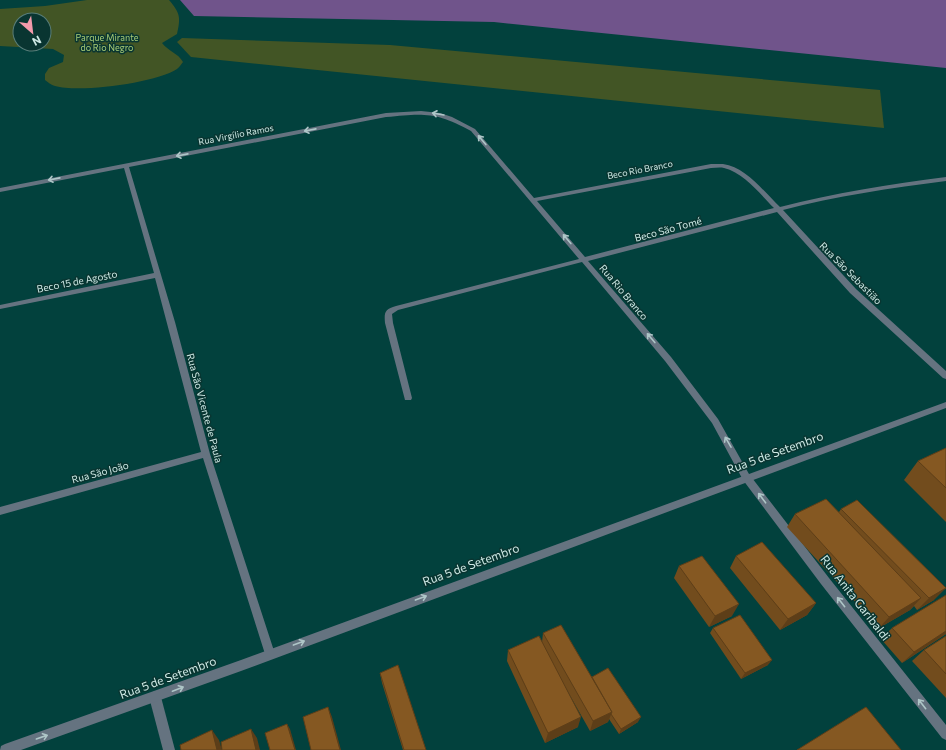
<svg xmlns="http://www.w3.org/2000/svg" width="946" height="750" viewBox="0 0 946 750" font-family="Commissioner,sans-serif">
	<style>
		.green { fill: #425525; fill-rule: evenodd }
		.water { fill: #70548b }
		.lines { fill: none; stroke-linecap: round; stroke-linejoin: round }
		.minor { fill: #657380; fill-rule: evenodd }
		.tertiary { fill: #657380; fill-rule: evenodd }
		.wall { fill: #724c1d }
		.shaded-wall { fill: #5d3e18 }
		.building { fill: #855822; stroke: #5d3e18 }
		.oneway { stroke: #aec6c7 }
		.labels { text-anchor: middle; stroke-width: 3; stroke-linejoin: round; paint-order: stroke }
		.far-park-label { font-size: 9px; fill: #a9cd76; stroke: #093531 }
		.far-street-label { font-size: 9px; fill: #cee9e5; stroke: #093531 }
		.street-label { font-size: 10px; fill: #cee9e5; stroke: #093531 }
		.near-street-label { font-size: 12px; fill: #cee9e5; stroke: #093531 }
	</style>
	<rect width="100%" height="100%" fill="#02413d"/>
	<g class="green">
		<path d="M87,0H169C180,13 181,17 177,34L162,43C168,51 178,53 183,62C181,64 180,67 177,69C156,83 80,93 55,86C51,85 48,82 45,80V74L49,68L63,62L64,55L53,49L0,46V9L45,6ZM20,20H44V44H20Z"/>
		<polygon points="182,38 390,45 880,90 884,128 191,57 177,42"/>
	</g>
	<polygon class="water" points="180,0 946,0 946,68 494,22 194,16"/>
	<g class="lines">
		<g class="minor">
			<path d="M421,111L440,113L452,117L475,129L534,198L711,164C715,164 719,164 723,164C746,167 764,192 780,207C834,193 890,184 946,177V181C891,188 836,196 783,210L856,289L946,371V379L943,378L850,293L777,212L588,261L671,357L718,419L749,474L829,578L946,725V740L942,738L821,584L743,480L712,423L665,361L582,262L398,310L392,314L393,323L412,398L411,400H405L385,323C384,312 385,309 396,306L579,259L471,131C437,112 424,113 386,117L129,167L175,322L210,454L275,654L274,658L270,659L266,658L265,654L203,458L0,515V507L201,452L155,278L0,309V305L154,273L124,168L0,192V188L386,113ZM711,168C715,168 720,167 724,168C744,173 760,194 774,208L585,257L537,201Z"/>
			<polygon points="155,691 159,693 161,697 175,750 163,750 149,697 151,693"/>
		</g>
		<polygon class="tertiary" points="946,402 946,408 241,671 21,750 0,750 1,746 5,744 241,660"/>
	</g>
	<g class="wall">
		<polygon points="946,448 946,522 904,480 918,461"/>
		<polygon points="841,509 934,600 917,610 914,606 910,610 879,628 787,527 795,514 839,512"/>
		<polygon points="736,556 816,603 807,615 780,630 730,568"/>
		<polygon points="679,566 732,616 709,627 674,578"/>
		<polygon points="713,628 768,665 741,679 710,633"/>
		<polygon points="892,628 946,634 902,663 881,639"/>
		<polygon points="543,633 592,677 638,722 619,734 609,719 608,722 590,731 564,685 578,727 545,743 507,661 508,650 542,642"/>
		<polygon points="946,636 946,698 912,661 924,650"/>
		<polygon points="380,673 426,750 403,750 382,683"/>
	</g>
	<g class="shaded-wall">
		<polygon points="946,588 934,600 917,610 929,598"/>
		<polygon points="921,598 910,610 879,628 889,617"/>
		<polygon points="816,603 807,615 780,630 788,619"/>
		<polygon points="739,604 732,616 709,627 715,616"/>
		<polygon points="946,631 946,634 902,663 914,652"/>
		<polygon points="772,660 768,665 741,679 745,673"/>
		<polygon points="328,707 332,717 341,750 340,750"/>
		<polygon points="612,712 608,722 590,731 593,721"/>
		<polygon points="581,717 578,727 545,743 548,733"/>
		<polygon points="641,717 638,722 619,734 621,729"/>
		<polygon points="287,724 290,729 296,750 295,750"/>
		<polygon points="251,729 257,738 260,750 256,750"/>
		<polygon points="212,730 219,740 222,750 217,750"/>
	</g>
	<g class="building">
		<polygon points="946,448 946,488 918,461"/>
		<polygon points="826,499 921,598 889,617 795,514"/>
		<polygon points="857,500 946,588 929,598 841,509"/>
		<polygon points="762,542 816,603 788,619 736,556"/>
		<polygon points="702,556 739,604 715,616 679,566"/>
		<polygon points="946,595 946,631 914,652 892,628"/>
		<polygon points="740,615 772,660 745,673 713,628"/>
		<polygon points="561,625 612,712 593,721 543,633"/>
		<polygon points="539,636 581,717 548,733 508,650"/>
		<polygon points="946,636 946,674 924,650"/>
		<polygon points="398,665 426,750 404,750 380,673"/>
		<polygon points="608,668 641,717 621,729 611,714 612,712 592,677"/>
		<polygon points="328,707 340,750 311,750 303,717"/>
		<polygon points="866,707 901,750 797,750"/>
		<polygon points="287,724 295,750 270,750 265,733"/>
		<polygon points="251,729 256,750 222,750 221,742"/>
		<polygon points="212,730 217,750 181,750 180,745"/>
	</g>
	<defs><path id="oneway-shaft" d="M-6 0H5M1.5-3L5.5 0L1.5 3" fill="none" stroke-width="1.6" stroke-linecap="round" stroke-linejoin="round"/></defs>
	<g class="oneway">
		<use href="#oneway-shaft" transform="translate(438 114) rotate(-170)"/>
		<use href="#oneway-shaft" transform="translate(310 130) rotate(169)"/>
		<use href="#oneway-shaft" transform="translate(482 140) rotate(-130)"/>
		<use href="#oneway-shaft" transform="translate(182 155) rotate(169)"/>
		<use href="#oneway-shaft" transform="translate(54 179) rotate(169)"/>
		<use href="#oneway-shaft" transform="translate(567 239) rotate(-130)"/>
		<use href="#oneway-shaft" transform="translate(651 338) rotate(-130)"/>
		<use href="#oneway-shaft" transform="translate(728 442) rotate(-120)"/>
		<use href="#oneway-shaft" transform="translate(762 498) rotate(-127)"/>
		<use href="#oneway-shaft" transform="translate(421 598) rotate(-20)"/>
		<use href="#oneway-shaft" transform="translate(841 602) rotate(-128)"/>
		<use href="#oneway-shaft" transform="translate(299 643) rotate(-20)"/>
		<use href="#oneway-shaft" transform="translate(178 689) rotate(-21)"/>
		<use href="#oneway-shaft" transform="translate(922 704) rotate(-128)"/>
		<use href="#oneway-shaft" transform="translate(42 737) rotate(-19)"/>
	</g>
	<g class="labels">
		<g class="far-park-label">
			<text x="107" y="41">Parque Mirante<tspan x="107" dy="10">do Rio Negro</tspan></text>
		</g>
		<g class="far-street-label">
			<text transform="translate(236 135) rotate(-11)" y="3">Rua Virgílio Ramos</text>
			<text transform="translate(640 170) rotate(-11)" y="3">Beco Rio Branco</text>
		</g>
		<g class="street-label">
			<text transform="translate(668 229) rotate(-15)" y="4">Beco São Tomé</text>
			<text transform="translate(851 273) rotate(45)" y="4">Rua São Sebastião</text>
			<text transform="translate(77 281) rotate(-11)" y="4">Beco 15 de Agosto</text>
			<text transform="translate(624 292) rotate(50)" y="4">Rua Rio Branco</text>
			<text transform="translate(205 408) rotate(75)" y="4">Rua São Vicente de Paula</text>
			<text transform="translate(100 472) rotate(-15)" y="4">Rua São João</text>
		</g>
		<g class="near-street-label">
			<text transform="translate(775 453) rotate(-20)" y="4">Rua 5 de Setembro</text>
			<text transform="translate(471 565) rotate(-20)" y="4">Rua 5 de Setembro</text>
			<text transform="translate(855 598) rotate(52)" y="4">Rua Anita Garibaldi</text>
			<text transform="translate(168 678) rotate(-20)" y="4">Rua 5 de Setembro</text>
		</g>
	</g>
	<g transform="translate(32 32) rotate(152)"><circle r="19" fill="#093531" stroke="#587d79"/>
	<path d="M0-3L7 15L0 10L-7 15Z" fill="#f39aab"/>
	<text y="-6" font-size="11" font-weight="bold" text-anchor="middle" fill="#cee9e5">N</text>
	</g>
</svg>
